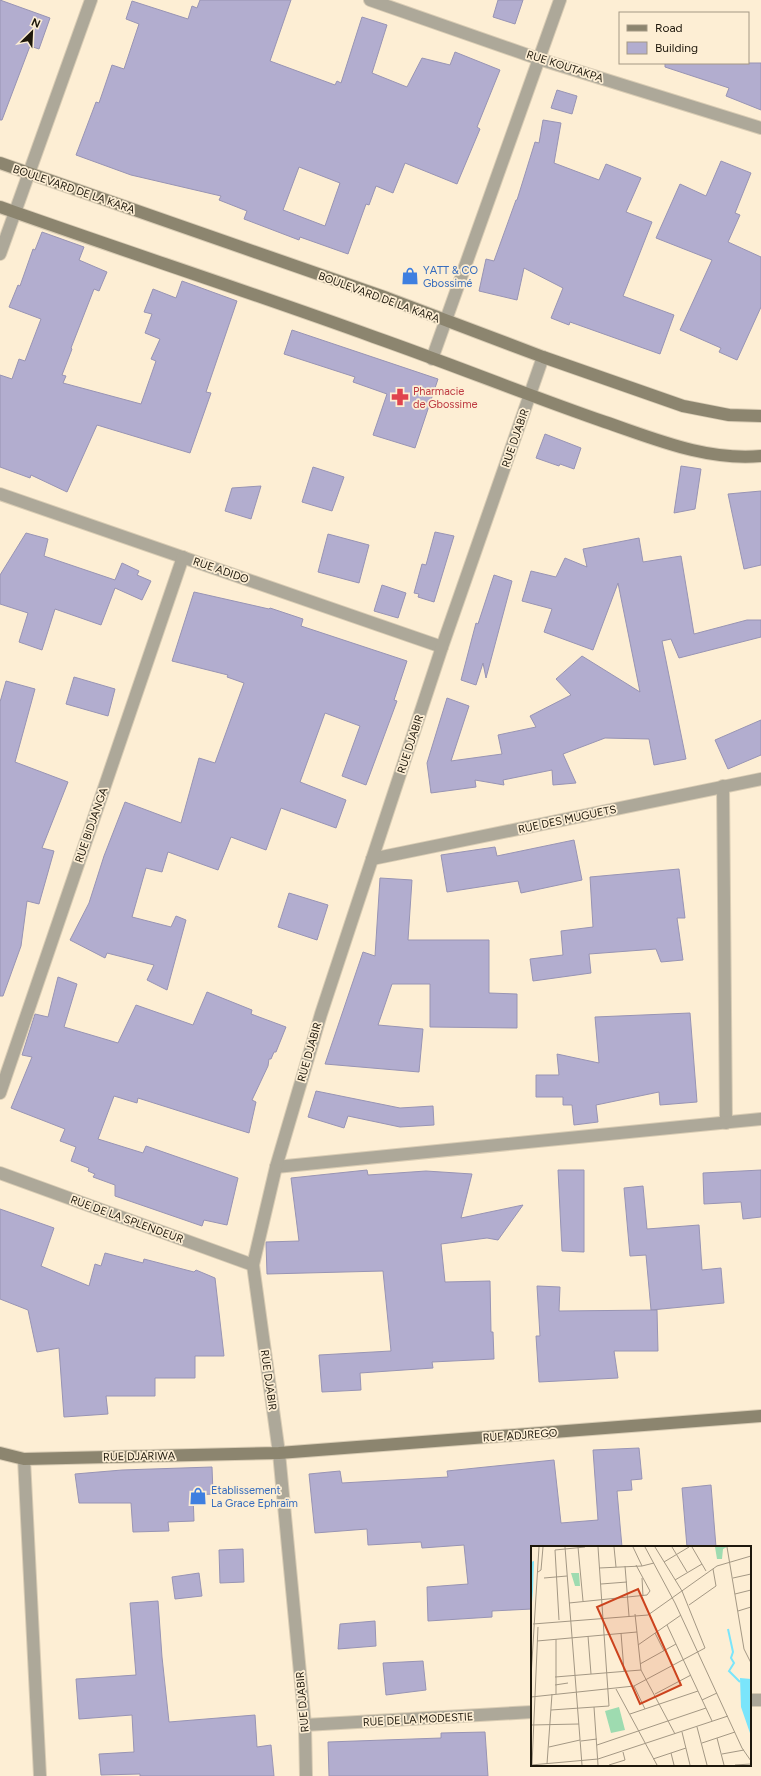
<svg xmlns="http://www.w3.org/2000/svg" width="761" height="1776" viewBox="0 0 761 1776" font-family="Figtree,sans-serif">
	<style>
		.building { fill: #b2adcf; stroke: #9894b4; fill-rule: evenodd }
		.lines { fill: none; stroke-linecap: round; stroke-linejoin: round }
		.street-casing { stroke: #d9ccb4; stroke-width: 14 }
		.secondary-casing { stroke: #d9ccb4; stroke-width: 14 }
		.street { stroke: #ada899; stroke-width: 12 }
		.secondary { stroke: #8c856f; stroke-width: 12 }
		.labels { text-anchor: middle; stroke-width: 3.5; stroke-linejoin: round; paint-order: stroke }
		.street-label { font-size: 11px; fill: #1e180c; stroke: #fdeed4 }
		.shop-label { font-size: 11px; fill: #366cbe; stroke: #fdeed4; text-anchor: start }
		.health-label { font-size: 11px; fill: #be3a42; stroke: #fdeed4; text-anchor: start }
		.inset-river { fill: none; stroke: #7ae5fb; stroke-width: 2 }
		.inset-road { fill: none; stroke: #a49884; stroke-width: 1 }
		.view { fill: #cc431e; fill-opacity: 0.15; stroke: #cc431e; stroke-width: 2 }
		.inset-edge { fill: none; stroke: #1e180c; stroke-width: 2 }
	</style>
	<rect width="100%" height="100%" fill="#fdeed4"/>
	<g class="building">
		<polygon points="0,0 50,18 39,49 30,46 2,120 0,120"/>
		<path d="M200,0H291L270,61L335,85L337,81L341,83L362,17L387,25L372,73L407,87L422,58L450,65L455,52L500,70L477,127L480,129L457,184L405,163L393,193L376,186L369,205L366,204L348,254L300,237L299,240L244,219L247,211L219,200L221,196L131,175L76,155L96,102L99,103L112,65L124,69L139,24L126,19L132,1L188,19L192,6L197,8ZM299,167L340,183L325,226L283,210Z"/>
		<polygon points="498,0 523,0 515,24 493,17"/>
		<polygon points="665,63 761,63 761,110 726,96 729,88 665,67"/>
		<polygon points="557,90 577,96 572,114 551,108"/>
		<polygon points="543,120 561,123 554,163 599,180 606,164 641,178 626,212 652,222 623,296 674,315 660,354 570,322 569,325 551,318 563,288 524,268 517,300 479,291 486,259 494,261 516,200 517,200 535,142 539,143"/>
		<polygon points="721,161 751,173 735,213 740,215 728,242 761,257 761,307 737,360 719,352 721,348 680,330 712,260 656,238 680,184 706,196"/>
		<polygon points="42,232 84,247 79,260 107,272 99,291 94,289 71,348 72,349 62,375 66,376 63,383 141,404 156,361 151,359 160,339 145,333 152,314 144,312 153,289 176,298 182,281 237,301 206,392 211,393 190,453 97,425 67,492 31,475 30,478 0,467 0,375 12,379 19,359 25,361 41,319 9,307 18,285 20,286 33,249 35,250"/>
		<polygon points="292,330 438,379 415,448 373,435 387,394 353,382 355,377 284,354"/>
		<polygon points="545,434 581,448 574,469 560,464 559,466 536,458"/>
		<polygon points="681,466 701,469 695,509 674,513"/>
		<polygon points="313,467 344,477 332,511 302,502"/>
		<polygon points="261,486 251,519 225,511 232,488"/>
		<polygon points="761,491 761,565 744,569 728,494"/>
		<polygon points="435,532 454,536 434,602 418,597 419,594 414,593 422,564 426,565"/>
		<polygon points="26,533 48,539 44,556 115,580 122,563 139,571 137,575 151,581 142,600 115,588 101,625 55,609 42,650 19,642 28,613 0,604 0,575"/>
		<polygon points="328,534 369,545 359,583 318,572"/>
		<polygon points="639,538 643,562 681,556 694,634 747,620 761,620 761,637 679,658 671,639 662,641 686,759 654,765 649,739 605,738 563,754 576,783 553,785 552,770 503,780 504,785 475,780 476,787 431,793 427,763 447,698 469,706 451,761 502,754 498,735 536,727 530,716 571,695 556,679 582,656 640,692 618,583 593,650 544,632 552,609 522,601 531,571 556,577 565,558 587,567 583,549"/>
		<polygon points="494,575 512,581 486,678 483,663 476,685 461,680 476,623 478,624"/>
		<polygon points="382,585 406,593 398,618 374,611"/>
		<polygon points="194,592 269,609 270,608 303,619 301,626 407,661 394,700 397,701 366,785 342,776 360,726 325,713 300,782 346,800 336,828 281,808 266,850 231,837 218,870 168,852 162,872 146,868 132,917 171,927 176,916 186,920 167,990 147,980 154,965 107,953 105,958 70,940 89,903 104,856 125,802 181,823 199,758 215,763 244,683 227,677 228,675 172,661"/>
		<polygon points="74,677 115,689 108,716 66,704"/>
		<polygon points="6,681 35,689 15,762 68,782 42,848 54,851 39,904 27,901 21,946 3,996 0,996 0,702"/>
		<polygon points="761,720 761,755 728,769 715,740"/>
		<polygon points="574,840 582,880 521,893 518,881 447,892 441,855 495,847 497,856"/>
		<polygon points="679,869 685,918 677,918 683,960 661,962 656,949 589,954 591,973 533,981 530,959 563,955 561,931 593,927 590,877"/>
		<polygon points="380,878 412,880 408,940 489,940 489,993 517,994 517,1028 430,1027 430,984 392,984 378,1025 423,1029 419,1072 325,1064 363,952 375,956"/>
		<polygon points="289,893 328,905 317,940 278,927"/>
		<polygon points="58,977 77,984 64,1027 118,1043 136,1005 193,1025 207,992 252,1010 251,1014 286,1027 276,1052 274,1052 271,1059 269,1059 268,1066 252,1100 256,1102 249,1133 138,1098 137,1103 114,1096 98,1139 143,1153 146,1146 238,1178 227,1225 204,1220 202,1226 115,1196 115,1185 93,1177 95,1174 88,1171 89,1168 71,1161 76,1147 60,1141 65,1129 11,1108 32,1057 22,1055 35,1014 48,1017"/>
		<polygon points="690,1013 697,1102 660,1105 659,1092 596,1105 598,1122 574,1125 572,1105 563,1105 563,1097 536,1097 536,1075 559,1075 557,1054 599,1063 595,1017"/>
		<polygon points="316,1091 400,1108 433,1106 434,1125 400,1127 348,1116 344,1128 308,1117"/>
		<polygon points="367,1170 368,1175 426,1171 472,1174 461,1218 523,1205 498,1240 487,1238 441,1244 445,1282 490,1281 491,1332 493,1332 494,1359 432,1362 433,1368 360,1373 361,1390 322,1392 319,1355 391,1351 383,1271 267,1274 266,1243 266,1242 299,1241 291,1178"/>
		<polygon points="558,1170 584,1170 584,1252 562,1251"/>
		<polygon points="761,1170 761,1217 743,1219 741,1202 704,1204 703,1173"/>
		<polygon points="643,1186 647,1229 699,1225 702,1270 721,1268 724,1303 651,1310 646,1255 630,1256 624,1188"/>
		<polygon points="0,1209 54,1228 41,1266 89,1286 95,1264 101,1266 105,1253 143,1263 144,1259 194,1272 196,1270 215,1278 224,1356 195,1356 195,1378 155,1378 155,1396 106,1396 108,1414 64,1417 59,1348 37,1352 28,1310 0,1299"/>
		<polygon points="537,1286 560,1287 559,1311 657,1310 658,1351 614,1351 618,1378 539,1382 536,1336 540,1336"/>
		<polygon points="639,1448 642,1479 631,1480 632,1490 617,1491 622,1547 532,1547 532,1609 492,1611 492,1617 428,1621 427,1587 468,1584 464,1545 422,1548 421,1542 368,1545 367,1529 315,1533 309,1474 340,1471 342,1483 448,1477 447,1471 554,1460 561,1523 598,1520 593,1450"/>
		<polygon points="212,1467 213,1494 193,1495 194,1521 168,1522 169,1531 133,1532 131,1503 79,1503 75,1474 122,1470"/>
		<polygon points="711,1485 716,1547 687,1547 682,1488"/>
		<polygon points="243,1549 244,1582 220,1583 219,1550"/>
		<polygon points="199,1573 202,1596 175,1599 172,1577"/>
		<polygon points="158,1601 162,1657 169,1722 255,1715 257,1747 271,1745 274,1776 140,1776 140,1774 101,1775 99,1754 134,1752 132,1715 79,1719 76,1679 136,1675 130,1603"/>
		<polygon points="375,1621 376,1646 338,1649 340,1624"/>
		<polygon points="423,1661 426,1690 386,1695 383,1663"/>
		<polygon points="485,1732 488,1776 329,1776 328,1742 441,1738 441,1733"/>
	</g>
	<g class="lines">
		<g class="street-casing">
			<g id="street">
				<polyline points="370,0 539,59 761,128"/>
				<polyline points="0,254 91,0"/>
				<polyline points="432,359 560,0"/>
				<polyline points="0,494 442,647"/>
				<polyline points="723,786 726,1123"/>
				<polyline points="372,859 761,779"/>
				<polyline points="0,1093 183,557"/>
				<polyline points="276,1167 761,1119"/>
				<polyline points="0,1173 253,1265"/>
				<polyline points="24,1459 40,1776"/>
				<polyline points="750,1700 761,1700"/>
				<polyline points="305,1725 532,1712"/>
				<polyline points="306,1776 305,1725 279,1453 253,1265 276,1167 321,1014 442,647 543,357"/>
			</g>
		</g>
		<g class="secondary-casing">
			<g id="secondary">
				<polyline points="0,163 387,298 543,357 683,406 729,415 761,416"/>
				<path d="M0,207C124,251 250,292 374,337C451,364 527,395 605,422C655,439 706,461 761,456"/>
				<polyline points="0,1453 24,1459 279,1453 761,1416"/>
			</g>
		</g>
		<use href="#street" class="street"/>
		<use href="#secondary" class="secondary"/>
	</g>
	<defs>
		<g id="shop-bare" transform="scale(1.38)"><path d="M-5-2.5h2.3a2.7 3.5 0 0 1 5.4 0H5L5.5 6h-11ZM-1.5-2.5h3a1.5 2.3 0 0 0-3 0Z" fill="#3f7fe0" stroke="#fdeed4" stroke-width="2.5" paint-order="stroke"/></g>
		<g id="pharmacy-bare" transform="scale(1.38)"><path d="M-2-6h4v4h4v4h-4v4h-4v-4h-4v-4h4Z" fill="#e0444e" stroke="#fdeed4" stroke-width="2.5" paint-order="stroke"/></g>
	</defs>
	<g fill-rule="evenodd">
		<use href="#shop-bare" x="410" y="276"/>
		<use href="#pharmacy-bare" x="400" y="397"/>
		<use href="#shop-bare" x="198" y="1496"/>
	</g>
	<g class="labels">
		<g class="street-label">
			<text transform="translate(565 66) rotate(18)" y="4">RUE KOUTAKPA</text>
			<text transform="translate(74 189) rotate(19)" y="4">BOULEVARD DE LA KARA</text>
			<text transform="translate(379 297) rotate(20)" y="4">BOULEVARD DE LA KARA</text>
			<text transform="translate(515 438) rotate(-71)" y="4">RUE DJABIR</text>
			<text transform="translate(221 570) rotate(19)" y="4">RUE ADIDO</text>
			<text transform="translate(410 744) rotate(-72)" y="4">RUE DJABIR</text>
			<text transform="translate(567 819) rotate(-12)" y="4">RUE DES MUGUETS</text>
			<text transform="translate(91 825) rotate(-71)" y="4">RUE BIDJANGA</text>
			<text transform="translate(309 1052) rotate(-74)" y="4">RUE DJABIR</text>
			<text transform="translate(127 1219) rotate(20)" y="4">RUE DE LA SPLENDEUR</text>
			<text transform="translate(269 1380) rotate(82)" y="4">RUE DJABIR</text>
			<text transform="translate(520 1435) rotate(-4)" y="4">RUE ADJREGO</text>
			<text transform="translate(139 1456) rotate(-1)" y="4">RUE DJARIWA</text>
			<text transform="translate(302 1702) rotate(-95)" y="4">RUE DJABIR</text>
			<text transform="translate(418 1719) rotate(-3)" y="4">RUE DE LA MODESTIE</text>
		</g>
		<g class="shop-label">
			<text x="423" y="274">YATT &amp; CO<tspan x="423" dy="13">Gbossimé</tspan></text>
			<text x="211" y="1494">Etablissement<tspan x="211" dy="13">La Grace Ephraïm</tspan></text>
		</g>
		<g class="health-label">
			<text x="413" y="395">Pharmacie<tspan x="413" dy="13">de Gbossime</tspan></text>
		</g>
	</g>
	<g transform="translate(531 1546)">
		<rect width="220" height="220" fill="#fdeed4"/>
		<path d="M184,1H196L192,3L191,13H186ZM40,27H48L49,40H44ZM88,161L94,184L80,187L74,165Z" fill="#9edbb0"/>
		<path d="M3,15L2,45L0,68V16ZM209,132L220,133V190L210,161Z" fill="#7ae5fb"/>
		<path class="inset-river" d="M197,83L202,106L200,112L203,117L198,125L209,136"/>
		<path class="inset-road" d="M34,1L51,219M47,1L52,55M83,1L85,21M102,1L111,20M114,1L144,57L211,202L220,215M141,1L156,26M161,1L175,25M196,1L213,103L220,117M133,16L158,1M94,20L98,70M68,22L111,20L123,17M7,26L10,24L12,1M13,32L36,30M111,32L112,50M202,32L220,28M144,34L171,18M70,38L96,36M204,48L220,44M38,57L116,49L119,45L105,19M158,59L185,40L182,23M207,65L220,61M104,68L110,124L144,188M28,74L24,4L54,1M2,78L117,69L186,20L220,10M136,79L181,175M90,87L93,125M124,87L133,105M57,90L60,128M25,93V148M6,95L106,86M107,99L150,69M109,118L145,98M0,131L8,1M24,131L110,124M24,139L37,137M103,140L114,163M85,143L126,219M124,148L160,129M0,151L103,140L174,102L151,45L124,1M171,154L186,147M63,161L67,219M20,164L78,160L67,1M99,168L167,145M0,179L48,178M166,181L176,219M151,186L159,219M186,192L193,219M50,195L66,193M171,197L204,186M66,199L175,162M18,201L49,194M140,207L143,219M191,208L213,204M122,213L155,202M16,218L21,148M0,219L67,213L197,170M1,219L7,81M78,219L94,214L92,206M204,219L220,218"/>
		<path class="view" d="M107,43L150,139L109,158L66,61Z"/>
		<rect width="220" height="220" class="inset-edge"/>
	</g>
	<rect x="619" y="12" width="130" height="52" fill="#fdeed4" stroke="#a49884"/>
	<rect x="627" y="25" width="20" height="6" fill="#8c856f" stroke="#a49884"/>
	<text x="655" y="32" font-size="12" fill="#1e180c">Road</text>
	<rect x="627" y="42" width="20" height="12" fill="#b2adcf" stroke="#a49884"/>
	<text x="655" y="52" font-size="12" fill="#1e180c">Building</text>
	<g transform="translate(32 32) rotate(24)" stroke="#fdeed4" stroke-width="3" paint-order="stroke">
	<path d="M0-3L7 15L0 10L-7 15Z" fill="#1e180c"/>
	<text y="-6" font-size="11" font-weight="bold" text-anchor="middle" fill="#1e180c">N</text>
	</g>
</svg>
